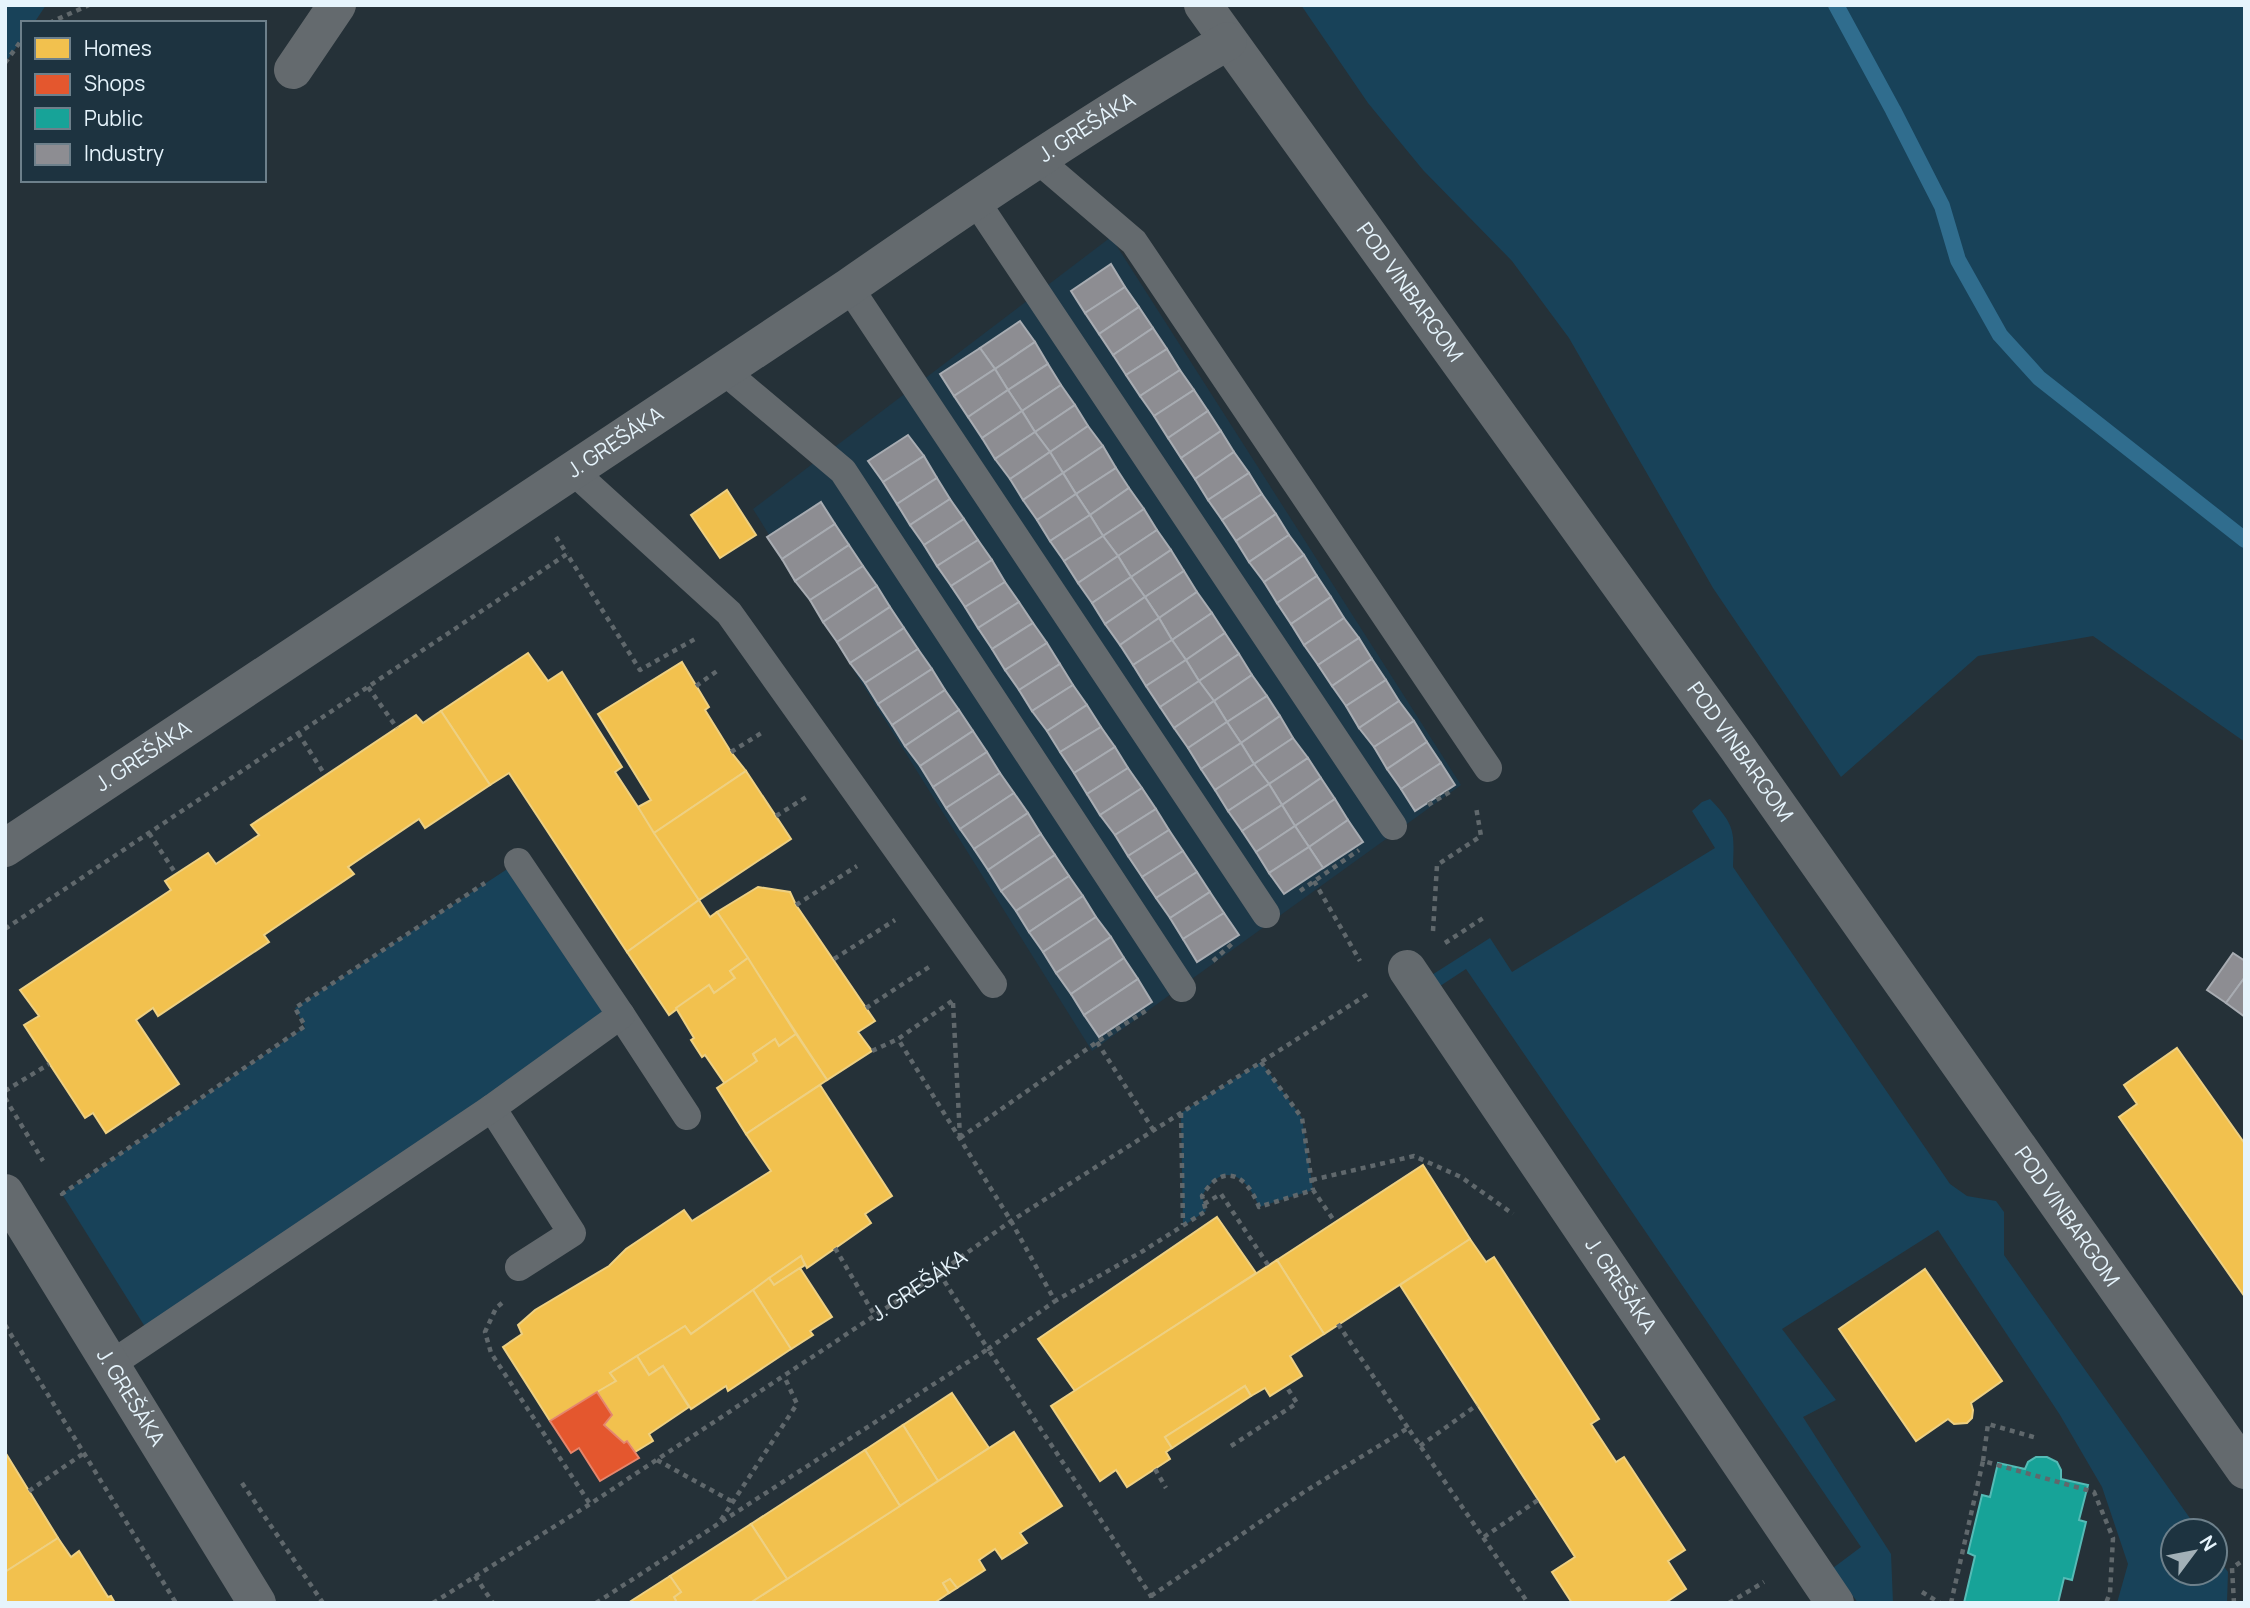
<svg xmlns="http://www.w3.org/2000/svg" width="2250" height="1608" viewBox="0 0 2250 1608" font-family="Manrope,sans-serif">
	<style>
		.built { fill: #1d3848 }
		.green { fill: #184259 }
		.homes { fill: #f2c14e; stroke: #eed082; stroke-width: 2 }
		.shops { fill: #e4572e; stroke: #e5866c; stroke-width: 2 }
		.public { fill: #17a398; stroke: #55bbb6; stroke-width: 2 }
		.industry { fill: #8d8d92; stroke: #a8acb2; stroke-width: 2 }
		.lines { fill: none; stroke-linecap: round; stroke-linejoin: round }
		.stream { stroke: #306d8e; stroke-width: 16 }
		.path { stroke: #60686c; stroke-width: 4.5; stroke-dasharray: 5 5; stroke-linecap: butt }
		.service { stroke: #646a6e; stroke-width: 28 }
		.minor { stroke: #646a6e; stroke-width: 38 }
		.labels { text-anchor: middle; stroke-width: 7; stroke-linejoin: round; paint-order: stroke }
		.street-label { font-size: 21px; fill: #e6f4fc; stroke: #1d3340 }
	</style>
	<rect width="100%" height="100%" fill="#253138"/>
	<polygon class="built" points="1111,237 1461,785 1092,1051 753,509"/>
	<g class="green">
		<polygon points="5,5 46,5 34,23 23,23 23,38 5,63"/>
		<polygon points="1301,5 2245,5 2245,742 2093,636 1978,656 1841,777 1713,588 1569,338 1512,261 1423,170 1368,103"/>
		<path d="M1710,799C1736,826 1734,832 1733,867L1950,1184L1967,1196L1996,1201L2004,1212V1255L2199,1531H2173V1573H2215V1554L2228,1572L2227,1603H2117L2128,1564L2102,1487L2060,1415L1938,1230L1782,1329L1836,1400L1803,1417L1891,1554L1893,1603H1858L1833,1568L1861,1547L1466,969L1434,990L1427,978L1490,938L1512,972L1715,848L1692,811L1702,802Z"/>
		<polygon points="518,862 621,1015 152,1338 62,1194 305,1027 295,1008"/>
		<path d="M1261,1062L1302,1118L1313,1190L1259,1207C1247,1175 1222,1160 1202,1196L1206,1211L1183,1226L1181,1113Z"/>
	</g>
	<g class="homes">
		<polygon points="727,490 756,535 720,558 691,515"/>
		<polygon points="528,653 548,681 562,672 622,767 615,772 699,900 627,952 509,773 490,785 441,711"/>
		<polygon points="682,662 709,707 705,710 731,752 746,771 654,833 638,807 651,800 598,714"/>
		<polygon points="441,711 490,785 425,828 419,819 348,867 354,874 264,935 269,942 158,1016 153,1008 136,1020 179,1084 106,1133 93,1113 85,1118 24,1025 39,1016 20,990 171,890 165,881 208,853 216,864 259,835 251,825 416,715 423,723"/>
		<polygon points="746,771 791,839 699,900 654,833"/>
		<polygon points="758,887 790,892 796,905 875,1021 858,1032 872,1051 827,1080 717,912"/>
		<polygon points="699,900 710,917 717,912 748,958 730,971 735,978 714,993 709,985 669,1015 627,952"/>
		<polygon points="748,958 796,1034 779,1046 775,1039 753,1054 757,1061 725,1084 705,1055 702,1057 691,1040 694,1038 676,1008 709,985 714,993 735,978 730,971"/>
		<polygon points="796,1034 827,1080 746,1134 717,1088 757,1061 753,1054 775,1039 779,1046"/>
		<polygon points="2177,1048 2245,1144 2245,1297 2119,1117 2137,1104 2124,1085"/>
		<polygon points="820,1085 892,1196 865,1214 871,1223 807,1268 801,1256 691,1334 685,1326 610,1373 616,1381 550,1421 503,1347 522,1334 518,1325 535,1310 609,1266 626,1249 684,1210 692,1221 771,1171 746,1134"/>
		<polygon points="1423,1165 1470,1239 1324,1334 1277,1260"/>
		<polygon points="1217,1217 1256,1273 1075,1391 1038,1339"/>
		<polygon points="1470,1239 1486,1262 1494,1257 1599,1419 1591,1424 1616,1462 1624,1457 1685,1550 1668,1561 1686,1589 1665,1603 1572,1603 1552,1572 1575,1557 1400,1285"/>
		<polygon points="801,1256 805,1265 774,1285 769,1278"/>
		<polygon points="1277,1260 1324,1334 1290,1356 1302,1376 1270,1396 1265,1388 1251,1396 1245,1386 1165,1437 1172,1448 1166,1452 1170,1459 1127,1487 1116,1470 1100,1481 1051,1406"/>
		<polygon points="800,1268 832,1317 810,1331 813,1335 791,1349 753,1290 769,1278 774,1285"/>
		<polygon points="1925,1269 2002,1381 1971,1403 1973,1410 1972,1418 1967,1423 1954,1424 1948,1419 1916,1441 1839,1329"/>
		<polygon points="753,1290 791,1349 728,1391 726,1386 691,1409 663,1366 649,1375 637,1356 685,1326 691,1334"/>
		<polygon points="637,1356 649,1375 663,1366 689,1407 649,1434 653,1441 635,1452 627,1441 624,1443 604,1425 612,1415 597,1392 616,1381 610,1373"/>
		<polygon points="1245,1386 1251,1396 1172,1448 1165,1437"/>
		<polygon points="952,1393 989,1448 938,1481 903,1425"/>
		<polygon points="903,1425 938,1481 900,1506 865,1450"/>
		<polygon points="1014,1432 1062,1506 1020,1533 1027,1543 1002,1559 995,1549 979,1560 985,1570 957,1588 950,1579 943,1583 949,1593 934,1603 750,1603"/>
		<polygon points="865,1450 900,1506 787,1579 751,1524"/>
		<polygon points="5,1452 58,1538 5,1572"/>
		<polygon points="751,1524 787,1579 750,1603 677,1603 674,1597 681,1592 670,1576"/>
		<polygon points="58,1538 71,1557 79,1551 108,1597 111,1596 115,1603 5,1603 5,1572"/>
		<polygon points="670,1576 681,1592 674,1597 677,1603 628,1603"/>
		<polygon points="950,1579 957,1588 949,1593 943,1583"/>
	</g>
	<polygon class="shops" points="597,1392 612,1415 604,1425 624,1443 627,1441 639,1458 600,1481 579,1448 571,1453 550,1421"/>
	<polygon class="public" points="2036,1457 2047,1457 2057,1462 2061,1470 2061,1479 2088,1485 2079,1520 2086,1522 2072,1580 2064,1578 2058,1603 1964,1603 1975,1556 1968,1553 1982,1495 1990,1497 1998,1463 2025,1469 2028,1462"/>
	<g class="industry">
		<polygon points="1111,264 1125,287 1085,313 1071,291"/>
		<polygon points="1125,287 1139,307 1099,334 1085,313"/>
		<polygon points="1139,307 1153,328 1113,355 1099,334"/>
		<polygon points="1020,321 1035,342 995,369 980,348"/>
		<polygon points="1153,328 1167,349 1126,375 1113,355"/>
		<polygon points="1035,342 1048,364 1008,390 995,369"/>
		<polygon points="980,348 995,369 954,396 940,374"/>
		<polygon points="1167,349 1180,370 1140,396 1126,375"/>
		<polygon points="1048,364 1061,385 1022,411 1008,390"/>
		<polygon points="995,369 1008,390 968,417 954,396"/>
		<polygon points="1180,370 1194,390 1154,416 1140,396"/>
		<polygon points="1061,385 1075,405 1035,432 1022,411"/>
		<polygon points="1008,390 1022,411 982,438 968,417"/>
		<polygon points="1194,390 1208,411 1168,438 1154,416"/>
		<polygon points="1075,405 1088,426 1050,452 1035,432"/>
		<polygon points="1022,411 1035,432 995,459 982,438"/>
		<polygon points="1208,411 1221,431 1181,458 1168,438"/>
		<polygon points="1088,426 1103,446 1063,473 1050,452"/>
		<polygon points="1221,431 1234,452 1195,479 1181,458"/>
		<polygon points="1035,432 1050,452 1010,479 995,459"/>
		<polygon points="908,435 924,456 883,482 868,461"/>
		<polygon points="1103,446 1116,468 1076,494 1063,473"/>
		<polygon points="1050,452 1063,473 1023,500 1010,479"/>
		<polygon points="1234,452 1249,473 1208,500 1195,479"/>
		<polygon points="924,456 937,478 897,504 883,482"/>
		<polygon points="1116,468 1129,488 1090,515 1076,494"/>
		<polygon points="1063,473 1076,494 1037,520 1023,500"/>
		<polygon points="1249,473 1262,494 1222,520 1208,500"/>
		<polygon points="937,478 950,499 910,525 897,504"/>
		<polygon points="1129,488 1144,509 1103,536 1090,515"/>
		<polygon points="1076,494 1090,515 1050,541 1037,520"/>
		<polygon points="1262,494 1276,514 1236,541 1222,520"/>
		<polygon points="950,499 964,519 924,545 910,525"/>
		<polygon points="821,502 835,524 782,559 767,537"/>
		<polygon points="1144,509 1157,530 1118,556 1103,536"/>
		<polygon points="1276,514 1289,535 1249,562 1236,541"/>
		<polygon points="1090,515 1103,536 1064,561 1050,541"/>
		<polygon points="964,519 978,540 937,566 924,545"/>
		<polygon points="835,524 849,545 795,581 782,559"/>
		<polygon points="1157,530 1171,550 1131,577 1118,556"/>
		<polygon points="1289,535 1304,555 1264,582 1249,562"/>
		<polygon points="1103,536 1118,556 1078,583 1064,561"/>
		<polygon points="978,540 992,560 951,586 937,566"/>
		<polygon points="849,545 863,566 810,600 795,581"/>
		<polygon points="1171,550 1184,571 1145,597 1131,577"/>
		<polygon points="1304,555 1317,576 1277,603 1264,582"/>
		<polygon points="1118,556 1131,577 1092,603 1078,583"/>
		<polygon points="992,560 1005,582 965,607 951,586"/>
		<polygon points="863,566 877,586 823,622 810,600"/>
		<polygon points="1184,571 1197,592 1159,618 1145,597"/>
		<polygon points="1317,576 1331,597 1291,624 1277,603"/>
		<polygon points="1131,577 1145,597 1105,624 1092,603"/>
		<polygon points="1005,582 1019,602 978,628 965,607"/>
		<polygon points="877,586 890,607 837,642 823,622"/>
		<polygon points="1197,592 1212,613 1172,640 1159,618"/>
		<polygon points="1145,597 1159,618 1120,645 1105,624"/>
		<polygon points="1331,597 1344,618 1304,645 1291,624"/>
		<polygon points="1019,602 1033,623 992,649 978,628"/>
		<polygon points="890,607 904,628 850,663 837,642"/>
		<polygon points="1212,613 1225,633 1186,660 1172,640"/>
		<polygon points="1159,618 1172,640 1133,665 1120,645"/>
		<polygon points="1344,618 1359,638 1318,665 1304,645"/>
		<polygon points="1033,623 1047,643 1005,670 992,649"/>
		<polygon points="904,628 918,649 865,683 850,663"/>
		<polygon points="1225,633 1239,654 1199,681 1186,660"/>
		<polygon points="1359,638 1372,659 1332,686 1318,665"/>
		<polygon points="1172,640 1186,660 1146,686 1133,665"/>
		<polygon points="1047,643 1060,664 1019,690 1005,670"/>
		<polygon points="918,649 932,669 878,704 865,683"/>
		<polygon points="1239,654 1252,675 1214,701 1199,681"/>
		<polygon points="1372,659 1386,680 1346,706 1332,686"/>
		<polygon points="1186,660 1199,681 1160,707 1146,686"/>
		<polygon points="1060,664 1073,685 1032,711 1019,690"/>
		<polygon points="932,669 945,690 892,725 878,704"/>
		<polygon points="1252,675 1267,696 1227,722 1214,701"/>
		<polygon points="1386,680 1399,701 1359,728 1346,706"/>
		<polygon points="1199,681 1214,701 1174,728 1160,707"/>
		<polygon points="1073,685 1087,705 1047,731 1032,711"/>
		<polygon points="945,690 959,710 905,746 892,725"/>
		<polygon points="1267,696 1280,716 1241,743 1227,722"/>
		<polygon points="1214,701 1227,722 1188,748 1174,728"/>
		<polygon points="1399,701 1414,721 1374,747 1359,728"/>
		<polygon points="1087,705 1101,727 1060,752 1047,731"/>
		<polygon points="959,710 973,731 920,766 905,746"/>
		<polygon points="1280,716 1293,738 1254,764 1241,743"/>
		<polygon points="1414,721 1427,742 1387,769 1374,747"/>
		<polygon points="1227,722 1241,743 1201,769 1188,748"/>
		<polygon points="1101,727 1115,747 1074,773 1060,752"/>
		<polygon points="973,731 987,752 933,787 920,766"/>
		<polygon points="1293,738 1308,758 1269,784 1254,764"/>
		<polygon points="1427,742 1441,763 1401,789 1387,769"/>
		<polygon points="1241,743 1254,764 1215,790 1201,769"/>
		<polygon points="1115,747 1128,768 1087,794 1074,773"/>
		<polygon points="987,752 1000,773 946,808 933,787"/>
		<polygon points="1308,758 1321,778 1282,805 1269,784"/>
		<polygon points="1441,763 1455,785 1415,811 1401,789"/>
		<polygon points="1254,764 1269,784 1228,811 1215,790"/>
		<polygon points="1128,768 1142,788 1100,815 1087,794"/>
		<polygon points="1000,773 1014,793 960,829 946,808"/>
		<polygon points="1321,778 1335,799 1295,826 1282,805"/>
		<polygon points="1269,784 1282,805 1242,831 1228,811"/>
		<polygon points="1142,788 1156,809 1115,835 1100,815"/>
		<polygon points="1014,793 1028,813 974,849 960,829"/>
		<polygon points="1335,799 1348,820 1309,847 1295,826"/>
		<polygon points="1282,805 1295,826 1256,852 1242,831"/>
		<polygon points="1156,809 1169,830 1128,856 1115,835"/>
		<polygon points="1028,813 1041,834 988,870 974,849"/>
		<polygon points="1348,820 1363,842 1323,868 1309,847"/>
		<polygon points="1295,826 1309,847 1269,873 1256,852"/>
		<polygon points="1169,830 1183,851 1142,877 1128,856"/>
		<polygon points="1041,834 1055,855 1001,891 988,870"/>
		<polygon points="1309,847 1323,868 1284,894 1269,873"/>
		<polygon points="1183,851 1197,872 1156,898 1142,877"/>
		<polygon points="1055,855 1069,876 1016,911 1001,891"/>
		<polygon points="1197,872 1210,892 1170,918 1156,898"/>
		<polygon points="1069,876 1083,896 1029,932 1016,911"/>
		<polygon points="1210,892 1224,913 1183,939 1170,918"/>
		<polygon points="1083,896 1096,917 1043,952 1029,932"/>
		<polygon points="1224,913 1239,935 1197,962 1183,939"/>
		<polygon points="1096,917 1111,937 1056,973 1043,952"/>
		<polygon points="1111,937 1124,958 1071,994 1056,973"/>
		<polygon points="2233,953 2245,961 2245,977 2226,1003 2207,990"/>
		<polygon points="1124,958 1138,979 1084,1015 1071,994"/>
		<polygon points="2245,977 2245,1017 2226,1003"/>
		<polygon points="1138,979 1152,1002 1099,1037 1084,1015"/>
	</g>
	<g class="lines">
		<polyline class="stream" points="1836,5 1893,110 1942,206 1958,260 2000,335 2039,378 2245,540"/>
		<g class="path">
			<polyline points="49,23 89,5"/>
			<polyline points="5,63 23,38"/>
			<polyline points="556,537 567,554"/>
			<polyline points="696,686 717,671"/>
			<polyline points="368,687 397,728"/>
			<polyline points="298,733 325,775"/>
			<polyline points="731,752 763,732"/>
			<polyline points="1428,805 1453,790"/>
			<polyline points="776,816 808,796"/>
			<polyline points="149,833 176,874"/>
			<polyline points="1314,881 1360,961"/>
			<polyline points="1300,891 1359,850"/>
			<polyline points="796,905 857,866"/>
			<polyline points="5,929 567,554 640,670 695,639 696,641"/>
			<polyline points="1433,931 1437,865 1481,836 1476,807"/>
			<polyline points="1445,943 1483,918"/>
			<polyline points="834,959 895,920"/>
			<polyline points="1213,961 1235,941"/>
			<path d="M952,1001L898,1039L1011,1221L1055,1301L1143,1251L1206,1211L1202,1196C1223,1161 1247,1175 1259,1207L1313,1190L1335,1222"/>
			<polyline points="953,1003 960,1137"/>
			<polyline points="866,1008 929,967"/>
			<polyline points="1097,1042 1154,1131"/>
			<polyline points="872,1051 898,1039"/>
			<polyline points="1261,1062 1302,1118 1313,1190"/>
			<polyline points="5,1091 49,1064"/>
			<polyline points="5,1098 43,1161"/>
			<polyline points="1181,1113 1183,1225"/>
			<polyline points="960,1138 1097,1042 1147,1010"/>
			<polyline points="1312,1180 1414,1156 1461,1177 1513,1214"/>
			<polyline points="62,1193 62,1194 305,1026 295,1008 485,883"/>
			<polyline points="1204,1204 1221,1194 1268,1265"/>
			<polyline points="835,1248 875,1316"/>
			<polyline points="939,1273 988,1349 1055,1301"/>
			<polyline points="502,1303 496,1308 485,1332 491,1353 590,1504"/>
			<polyline points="1338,1324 1408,1428"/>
			<polyline points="5,1325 176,1603"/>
			<polyline points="1231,1446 1297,1403 1286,1386"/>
			<polyline points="1420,1446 1477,1405"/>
			<polyline points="657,1460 733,1502"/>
			<polyline points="1983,1461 1988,1424 2037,1438"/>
			<polyline points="1155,1469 1166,1488"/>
			<polyline points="242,1483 323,1603"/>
			<polyline points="29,1491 84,1453"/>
			<polyline points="721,1520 797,1404 784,1376"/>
			<polyline points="1484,1537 1538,1500"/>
			<polyline points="475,1576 493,1603"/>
			<polyline points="1922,1592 1940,1603"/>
			<polyline points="1151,1596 1304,1492 1408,1428 1528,1603"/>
			<path id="s1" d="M433,1603L590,1504L939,1273L1011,1221L1368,994"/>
			<polyline points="596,1603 988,1349 1151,1596 1152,1603"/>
			<polyline points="1729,1603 1764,1582"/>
			<polyline points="1951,1603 1983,1461 2094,1492 2113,1538 2110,1593 2106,1603"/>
			<polyline points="2234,1603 2232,1568 2242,1561"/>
		</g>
		<g class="service">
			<polyline points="1037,159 1134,242 1488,768"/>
			<polyline points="975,200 1393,826"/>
			<polyline points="849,287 1266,914"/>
			<polyline points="723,370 843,471 1182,988"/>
			<polyline points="573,471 729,613 993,984"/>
			<polyline points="621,1015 687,1116"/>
			<polyline points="492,1108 572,1233 519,1267"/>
			<polyline points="110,1365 492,1108 621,1015 518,862"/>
		</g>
		<g class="minor">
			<path id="s2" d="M1203,5L1739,750L2245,1470"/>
			<polyline points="293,70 337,5"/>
			<path id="s3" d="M5,848L849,287C973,201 1097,117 1228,41"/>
			<path id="s4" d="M1407,969L1835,1603"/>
			<path id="s5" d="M5,1193L257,1603"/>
		</g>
	</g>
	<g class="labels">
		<g class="street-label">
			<text dy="7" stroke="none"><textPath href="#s3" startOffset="1300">J. GREŠÁKA</textPath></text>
			<text dy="7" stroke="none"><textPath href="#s2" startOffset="354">POD VINBARGOM</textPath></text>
			<text dy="7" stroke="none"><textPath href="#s3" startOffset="733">J. GREŠÁKA</textPath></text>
			<text dy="7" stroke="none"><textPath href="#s2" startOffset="920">POD VINBARGOM</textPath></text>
			<text dy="7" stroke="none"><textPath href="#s3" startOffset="166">J. GREŠÁKA</textPath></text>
			<text dy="7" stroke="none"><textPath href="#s2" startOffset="1488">POD VINBARGOM</textPath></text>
			<text dy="7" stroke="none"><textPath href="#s1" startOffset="581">J. GREŠÁKA</textPath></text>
			<text dy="7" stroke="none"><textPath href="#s4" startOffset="382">J. GREŠÁKA</textPath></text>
			<text dy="7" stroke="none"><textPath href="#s5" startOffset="240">J. GREŠÁKA</textPath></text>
		</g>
	</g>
	<rect width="2250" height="1608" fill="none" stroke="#e6f4fc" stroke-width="14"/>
	<rect x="21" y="21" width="245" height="161" fill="#1d3340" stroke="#6d808b" stroke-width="2"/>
	<rect x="35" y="38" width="35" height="21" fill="#f2c14e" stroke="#6d808b" stroke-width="2"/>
	<text x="84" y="56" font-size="21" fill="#e6f4fc">Homes</text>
	<rect x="35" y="74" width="35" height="21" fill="#e4572e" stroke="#6d808b" stroke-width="2"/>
	<text x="84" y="91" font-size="21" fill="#e6f4fc">Shops</text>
	<rect x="35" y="108" width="35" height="21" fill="#17a398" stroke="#6d808b" stroke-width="2"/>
	<text x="84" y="126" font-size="21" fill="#e6f4fc">Public</text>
	<rect x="35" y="144" width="35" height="21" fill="#8d8d92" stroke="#6d808b" stroke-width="2"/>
	<text x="84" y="161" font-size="21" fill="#e6f4fc">Industry</text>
	<g transform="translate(2194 1552) rotate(58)"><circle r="33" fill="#1d3340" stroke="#6d808b" stroke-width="2"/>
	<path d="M0-5L12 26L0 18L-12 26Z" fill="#a2b0b7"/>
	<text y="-10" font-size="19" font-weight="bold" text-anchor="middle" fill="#e6f4fc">N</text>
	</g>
</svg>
